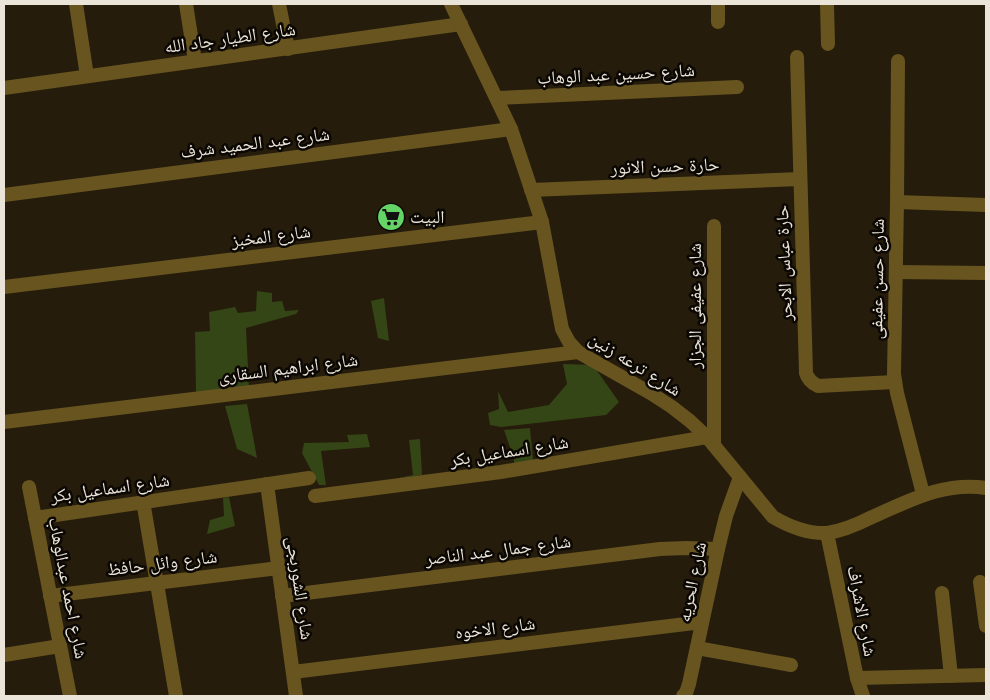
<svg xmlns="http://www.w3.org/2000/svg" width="990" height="700" viewBox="0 0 990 700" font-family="Jost,'Noto Naskh Arabic',sans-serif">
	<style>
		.green { fill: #344516 }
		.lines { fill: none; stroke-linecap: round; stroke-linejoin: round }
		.minor { stroke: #67541f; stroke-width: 14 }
		.tertiary { stroke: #67541f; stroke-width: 14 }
		.labels { text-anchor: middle; stroke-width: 5; stroke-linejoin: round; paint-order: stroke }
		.street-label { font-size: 18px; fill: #eae4d9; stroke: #0b0703 }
		.poi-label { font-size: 18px; fill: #eae4d9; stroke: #0b0703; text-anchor: start }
	</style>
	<rect width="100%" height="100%" fill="#251c0c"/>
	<g class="green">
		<polygon points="257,291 272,293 272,302 282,301 285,311 299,310 296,314 246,328 249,388 196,394 195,332 210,331 209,312 235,307 238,313 256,311"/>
		<polygon points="384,298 389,341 378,338 371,301"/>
		<polygon points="563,364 593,365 619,402 606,415 501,427 490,425 488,413 499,409 498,391 508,412 549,405 567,384"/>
		<polygon points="247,404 257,458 237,449 225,406"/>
		<polygon points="530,428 533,460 514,465 514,459 504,430"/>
		<polygon points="367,434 370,447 321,451 326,485 319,485 302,453 304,443 349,442 347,435"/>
		<polygon points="420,439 422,475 394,479 413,475 409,440"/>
		<polygon points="229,497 235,526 207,534 210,520 224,516 223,498"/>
	</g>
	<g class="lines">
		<g class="minor">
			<polyline points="76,4 87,76"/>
			<polyline points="186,4 195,61"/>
			<polyline points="279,4 288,49"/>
			<polyline points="827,4 828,44"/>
			<polyline points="718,22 718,4"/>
			<path d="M797,57L806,373C808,380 812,383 818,386L894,382"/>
			<polyline points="898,61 897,202 894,374 897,393 923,494"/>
			<polyline points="4,88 461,24"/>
			<polyline points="497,98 737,87"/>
			<polyline points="531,190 800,179"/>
			<polyline points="4,195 511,129"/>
			<polyline points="897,202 986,205"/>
			<polyline points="896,272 986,273"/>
			<polyline points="4,287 542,222"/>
			<polyline points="4,422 578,352"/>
			<polyline points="714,445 714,226"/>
			<polyline points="267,484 296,696"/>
			<polyline points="29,487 70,696"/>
			<polyline points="315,496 501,472 707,437"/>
			<polyline points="143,501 176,696"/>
			<polyline points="35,518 309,478"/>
			<polyline points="827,533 857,678 863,696"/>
			<polyline points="980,582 986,626"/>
			<polyline points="942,593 951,676"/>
			<polyline points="50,596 279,568"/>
			<polyline points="282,596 660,549 686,548 718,549"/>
			<polyline points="697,648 791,665"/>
			<polyline points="4,655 60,646"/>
			<polyline points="293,672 702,622"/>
			<polyline points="857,678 986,675"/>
			<polyline points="683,696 686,693 689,684 718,549 726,516 740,477"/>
		</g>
		<path class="tertiary" d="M451,4L511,129L542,222L562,329L569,342L578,352L652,394L672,407L690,421L707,437L773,517C790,527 807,534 827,533C842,531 856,525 870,518C907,502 944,481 986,488"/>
	</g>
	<defs>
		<g id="supermarket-disc" transform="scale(1.4375)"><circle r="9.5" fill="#65d467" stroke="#0b0703"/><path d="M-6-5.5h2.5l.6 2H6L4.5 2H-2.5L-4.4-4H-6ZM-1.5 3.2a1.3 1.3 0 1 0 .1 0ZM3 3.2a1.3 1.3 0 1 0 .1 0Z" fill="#111"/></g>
	</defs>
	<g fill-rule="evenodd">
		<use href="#supermarket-disc" x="391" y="217"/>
	</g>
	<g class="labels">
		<g class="street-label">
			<text transform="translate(230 38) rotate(-8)" y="6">شارع الطيار جاد الله</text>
			<text transform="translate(616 74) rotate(-3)" y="6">شارع حسين عبد الوهاب</text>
			<text transform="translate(255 143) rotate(-7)" y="6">شارع عبد الحميد شرف</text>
			<text transform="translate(665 166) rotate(-2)" y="6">حارة حسن الانور</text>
			<text transform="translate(271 236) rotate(-7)" y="6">شارع المخبز</text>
			<text transform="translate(784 263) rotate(-92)" y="6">حارة عباس الابحر</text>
			<text transform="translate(877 279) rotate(-89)" y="6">شارع حسن عفيفى</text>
			<text transform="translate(695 306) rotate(-90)" y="6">شارع عفيفى الجزار</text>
			<text transform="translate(635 364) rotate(32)" y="6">شارع ترعه زنين</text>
			<text transform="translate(288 368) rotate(-7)" y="6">شارع ابراهيم السقارى</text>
			<text transform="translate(509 451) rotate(-9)" y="6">شارع اسماعيل بكر</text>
			<text transform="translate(110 488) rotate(-8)" y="6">شارع اسماعيل بكر</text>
			<text transform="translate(498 550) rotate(-7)" y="6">شارع جمال عبد الناصر</text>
			<text transform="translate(162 563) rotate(-7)" y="6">شارع وائل حافظ</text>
			<text transform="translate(692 582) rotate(-78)" y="6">شارع الحريه</text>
			<text transform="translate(68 588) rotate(79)" y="6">شارع احمد عبدالوهاب</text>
			<text transform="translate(300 588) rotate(82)" y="6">شارع الشوربجى</text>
			<text transform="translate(862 611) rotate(79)" y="6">شارع الاشراف</text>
			<text transform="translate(495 628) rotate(-7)" y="6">شارع الاخوه</text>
		</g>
		<g class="poi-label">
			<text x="410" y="223">البيت</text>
		</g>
	</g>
	<rect width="990" height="700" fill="none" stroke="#eae4d9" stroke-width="10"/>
</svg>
